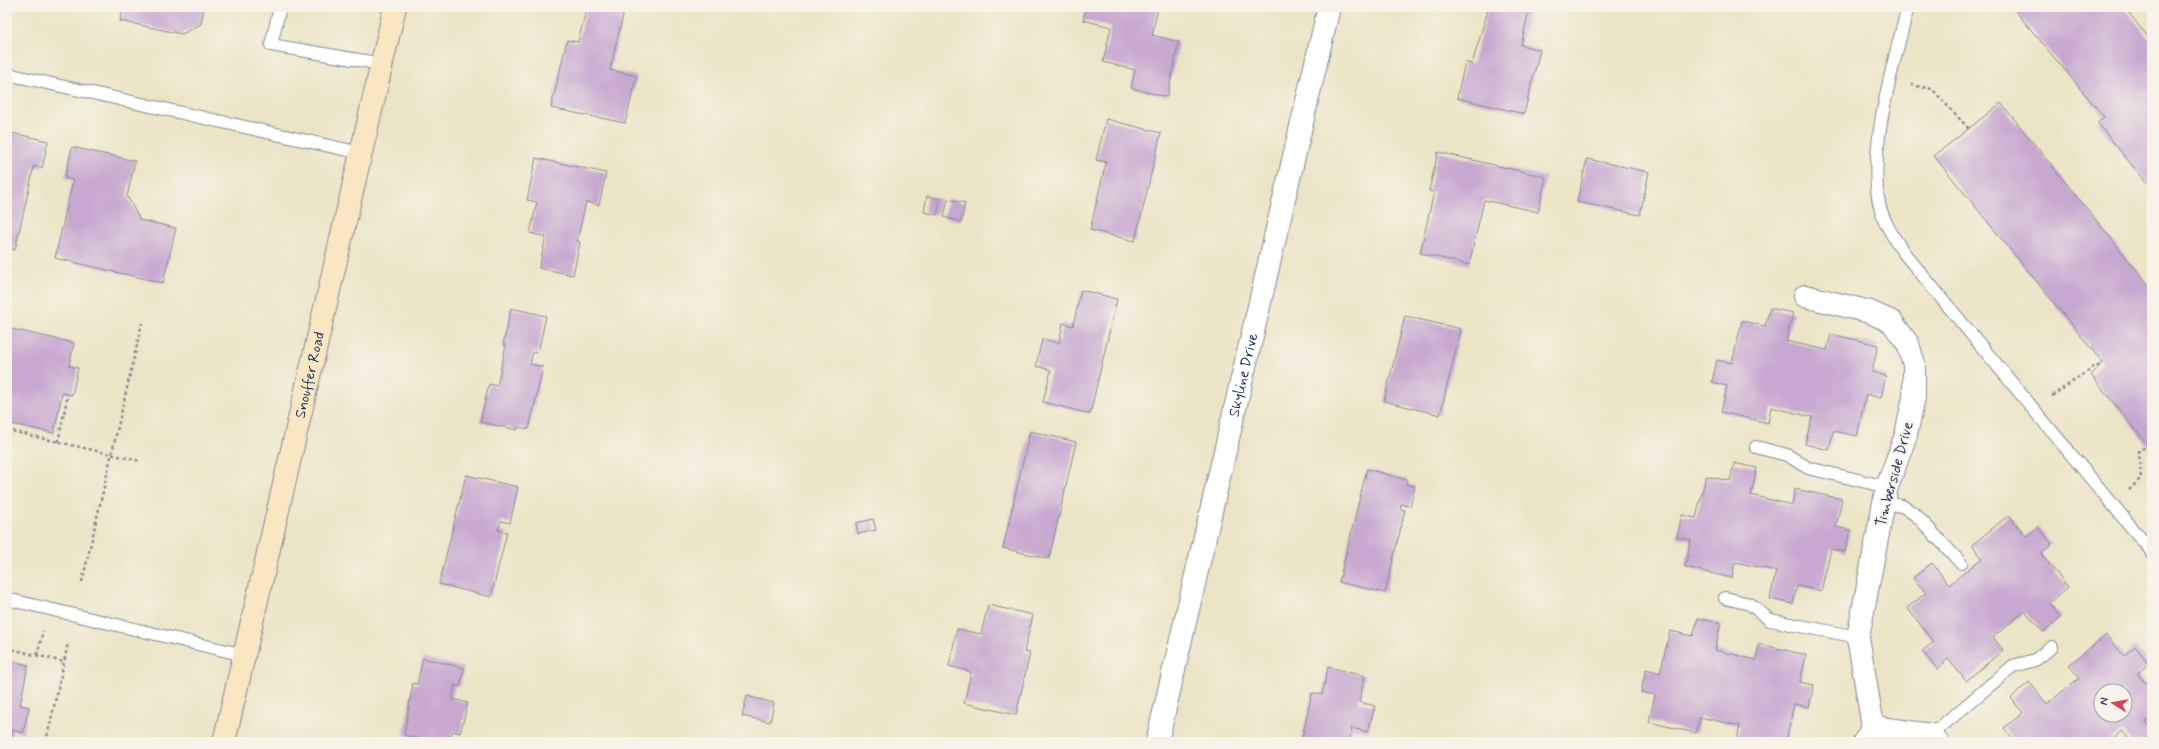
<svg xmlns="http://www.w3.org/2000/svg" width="2159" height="749" viewBox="0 0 2159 749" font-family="Mynerve,sans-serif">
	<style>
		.building { fill: #c7a8d0; fill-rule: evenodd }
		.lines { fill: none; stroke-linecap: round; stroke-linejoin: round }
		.service-casing { stroke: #848a92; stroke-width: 14 }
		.minor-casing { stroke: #848a92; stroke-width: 24 }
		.secondary-casing { stroke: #848a92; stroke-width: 24 }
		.path { stroke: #848a92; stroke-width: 2.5; stroke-dasharray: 3 3; stroke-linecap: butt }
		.service { stroke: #fff; stroke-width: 12 }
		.minor { stroke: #fff; stroke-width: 22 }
		.secondary { stroke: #f9e7c3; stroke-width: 22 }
		.labels { text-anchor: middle; stroke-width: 4; stroke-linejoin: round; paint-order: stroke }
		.street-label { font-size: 15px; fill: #1b2f5e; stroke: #f7f3e8 }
	</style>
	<rect width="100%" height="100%" fill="#f7f3e8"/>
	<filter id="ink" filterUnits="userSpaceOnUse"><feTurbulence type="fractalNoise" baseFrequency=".025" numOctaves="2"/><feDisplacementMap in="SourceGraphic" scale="8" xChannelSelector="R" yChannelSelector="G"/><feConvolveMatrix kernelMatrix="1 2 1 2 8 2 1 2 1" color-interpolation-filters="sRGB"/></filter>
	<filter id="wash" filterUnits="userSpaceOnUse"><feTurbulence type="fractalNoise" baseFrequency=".012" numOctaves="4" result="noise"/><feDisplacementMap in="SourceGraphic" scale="16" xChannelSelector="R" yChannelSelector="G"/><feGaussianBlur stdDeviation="0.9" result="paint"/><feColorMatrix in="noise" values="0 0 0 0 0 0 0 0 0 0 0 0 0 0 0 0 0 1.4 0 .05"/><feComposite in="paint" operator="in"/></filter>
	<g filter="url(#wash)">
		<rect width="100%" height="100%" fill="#ece4c6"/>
		<g id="blocks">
			<g class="building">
				<polygon points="123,7 204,7 201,24 182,34 120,21"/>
				<polygon points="587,7 625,7 610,70 637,76 625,123 551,108 567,40 578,42"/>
				<polygon points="1086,7 1158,7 1152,35 1179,42 1167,97 1131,88 1135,70 1103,62 1111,27 1083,20"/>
				<polygon points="1489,7 1515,7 1529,10 1521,45 1540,50 1524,114 1457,98 1465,62 1472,64"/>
				<polygon points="2012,7 2124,7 2152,42 2152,190 2097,122 2104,117"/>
				<polygon points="2001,103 2152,289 2152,450 2091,375 2103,363 1934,156"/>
				<polygon points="1106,119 1161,133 1135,241 1090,230 1106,162 1096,160"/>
				<polygon points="7,132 48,141 42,168 34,166 15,250 7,248"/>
				<polygon points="72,147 135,161 127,196 140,220 176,228 163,283 55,258 73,180 65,178"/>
				<polygon points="1438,152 1546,177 1538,212 1484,200 1469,265 1420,253 1434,192 1429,191"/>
				<polygon points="536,158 606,173 599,205 586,202 577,241 580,242 573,275 539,268 546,237 530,233 537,202 527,200"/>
				<polygon points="1587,159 1649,172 1640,215 1577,202"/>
				<polygon points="927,196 940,199 937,215 924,212"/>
				<polygon points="948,199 965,203 961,222 944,217"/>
				<polygon points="1081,290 1117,299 1090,414 1043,402 1051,370 1036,366 1042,339 1059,343 1063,323 1073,326"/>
				<polygon points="511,308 546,316 538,353 533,352 530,364 543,367 529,429 518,427 517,430 480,422 489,384 497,386 506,345 503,345"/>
				<polygon points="1770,308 1793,313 1786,341 1827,350 1831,334 1878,345 1872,372 1886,376 1881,398 1866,394 1857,436 1833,431 1829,450 1805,444 1812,417 1771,407 1768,423 1721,412 1727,386 1712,382 1717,360 1732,363 1742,321 1765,326"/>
				<polygon points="1405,316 1461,329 1440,415 1384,401"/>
				<polygon points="7,328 74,343 69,366 78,368 72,395 62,393 54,433 7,423"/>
				<polygon points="1030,431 1076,442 1049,559 1003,548"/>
				<polygon points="1734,463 1757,468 1751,495 1792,505 1795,489 1842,499 1836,527 1850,530 1845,552 1831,549 1821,591 1797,586 1793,604 1770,599 1776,571 1735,562 1732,578 1685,567 1691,540 1677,537 1682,515 1696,518 1706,476 1730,481"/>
				<polygon points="1367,469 1407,480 1406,484 1415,486 1410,507 1401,504 1400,509 1405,510 1385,593 1339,582"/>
				<polygon points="466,475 518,487 510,523 501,521 498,530 507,532 491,597 439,584"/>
				<polygon points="2009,515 2026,536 2038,527 2052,544 2041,554 2068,587 2049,603 2061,617 2043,632 2025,611 1993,637 2003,650 1966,681 1948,659 1937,669 1922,651 1934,642 1907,608 1926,593 1913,578 1932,563 1949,585 1982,558 1972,545"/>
				<polygon points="873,519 876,530 858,534 856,523"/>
				<polygon points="988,605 1033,615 1024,652 1030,653 1016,715 964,703 971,672 949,666 957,629 981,634"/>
				<polygon points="1698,618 1721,623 1715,650 1756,660 1759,644 1806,655 1800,682 1814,685 1809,707 1794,704 1786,742 1762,740 1761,742 1736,742 1740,726 1700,717 1696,733 1649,722 1655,695 1641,692 1646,669 1660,673 1670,631 1693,636"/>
				<path d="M2106,635L2124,656L2135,646L2149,664L2138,674L2152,691V718L2146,722L2152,729V742H2132L2122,731L2108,742H2015L2004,728L2023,713L2011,698L2029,682L2047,704L2079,678L2069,665ZM2101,691H2125V715H2101Z"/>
				<polygon points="423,658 464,668 460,687 455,685 452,699 468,703 460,733 452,731 450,742 434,742 404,735 413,683 417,684"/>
				<polygon points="7,660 28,665 20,705 29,707 23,733 13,730 10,742 7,742"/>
				<polygon points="1328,667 1365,676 1359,702 1375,706 1368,732 1352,728 1349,742 1301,742 1312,693 1322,695"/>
				<polygon points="747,696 774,703 770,722 742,716"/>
			</g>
		</g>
	</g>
	<g filter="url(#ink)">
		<use href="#blocks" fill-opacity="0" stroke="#848a92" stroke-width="1"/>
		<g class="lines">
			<g class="service-casing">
				<g id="service">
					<polyline points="280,7 271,45 382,64"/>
					<path d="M1908,7C1894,61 1865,158 1881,211C1886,226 1895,240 1904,253L2152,552"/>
					<polyline points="7,74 361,153"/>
					<polyline points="1756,447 1787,455 1808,468 1887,487"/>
					<polyline points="1884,503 1902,506 1916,515 1961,563"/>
					<polyline points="1725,598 1750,604 1770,620 1858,637"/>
					<polyline points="7,599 244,655"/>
					<polyline points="1931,735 2013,666 2035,660 2052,647"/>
				</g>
			</g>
			<g class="minor-casing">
				<g id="minor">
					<polyline points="1805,296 1870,312 1892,322 1908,344 1914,364 1914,397 1906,435 1887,487 1858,637 1873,727 1864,742"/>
					<polyline points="1873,727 1931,735 1937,742"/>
					<path id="s1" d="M1157,742L1329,7"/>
				</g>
			</g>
			<g class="secondary-casing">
				<g id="secondary">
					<path id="s2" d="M224,742L395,7"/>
				</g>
			</g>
			<g class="path">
				<polyline points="1911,85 1932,89 1969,129"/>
				<polyline points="2052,396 2095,366 2100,366"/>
				<polyline points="7,430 140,461"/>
				<polyline points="58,442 68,394"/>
				<polyline points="2129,490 2141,478 2139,450 2148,446"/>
				<polyline points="82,582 142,323"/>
				<polyline points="7,648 64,662"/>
				<polyline points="37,655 43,631"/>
				<polyline points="46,742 68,644"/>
			</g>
			<use href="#service" class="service"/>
			<use href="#minor" class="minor"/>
			<use href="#secondary" class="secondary"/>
		</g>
	</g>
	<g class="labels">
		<g class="street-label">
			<text dy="5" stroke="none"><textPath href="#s2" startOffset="377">Snouffer Road</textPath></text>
			<text dy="5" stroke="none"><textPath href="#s1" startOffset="377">Skyline Drive</textPath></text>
			<text transform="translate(1894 474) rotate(-75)" y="5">Timberside Drive</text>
		</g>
	</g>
	<rect width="2159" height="749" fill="none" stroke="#f7f3e8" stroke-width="24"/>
	<g transform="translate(2113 703) rotate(281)"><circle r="19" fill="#f7f3e8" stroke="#9fa5b1"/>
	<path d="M0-3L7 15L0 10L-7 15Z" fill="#d1495b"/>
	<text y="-6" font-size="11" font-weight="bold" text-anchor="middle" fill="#1b2f5e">N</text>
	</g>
</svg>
